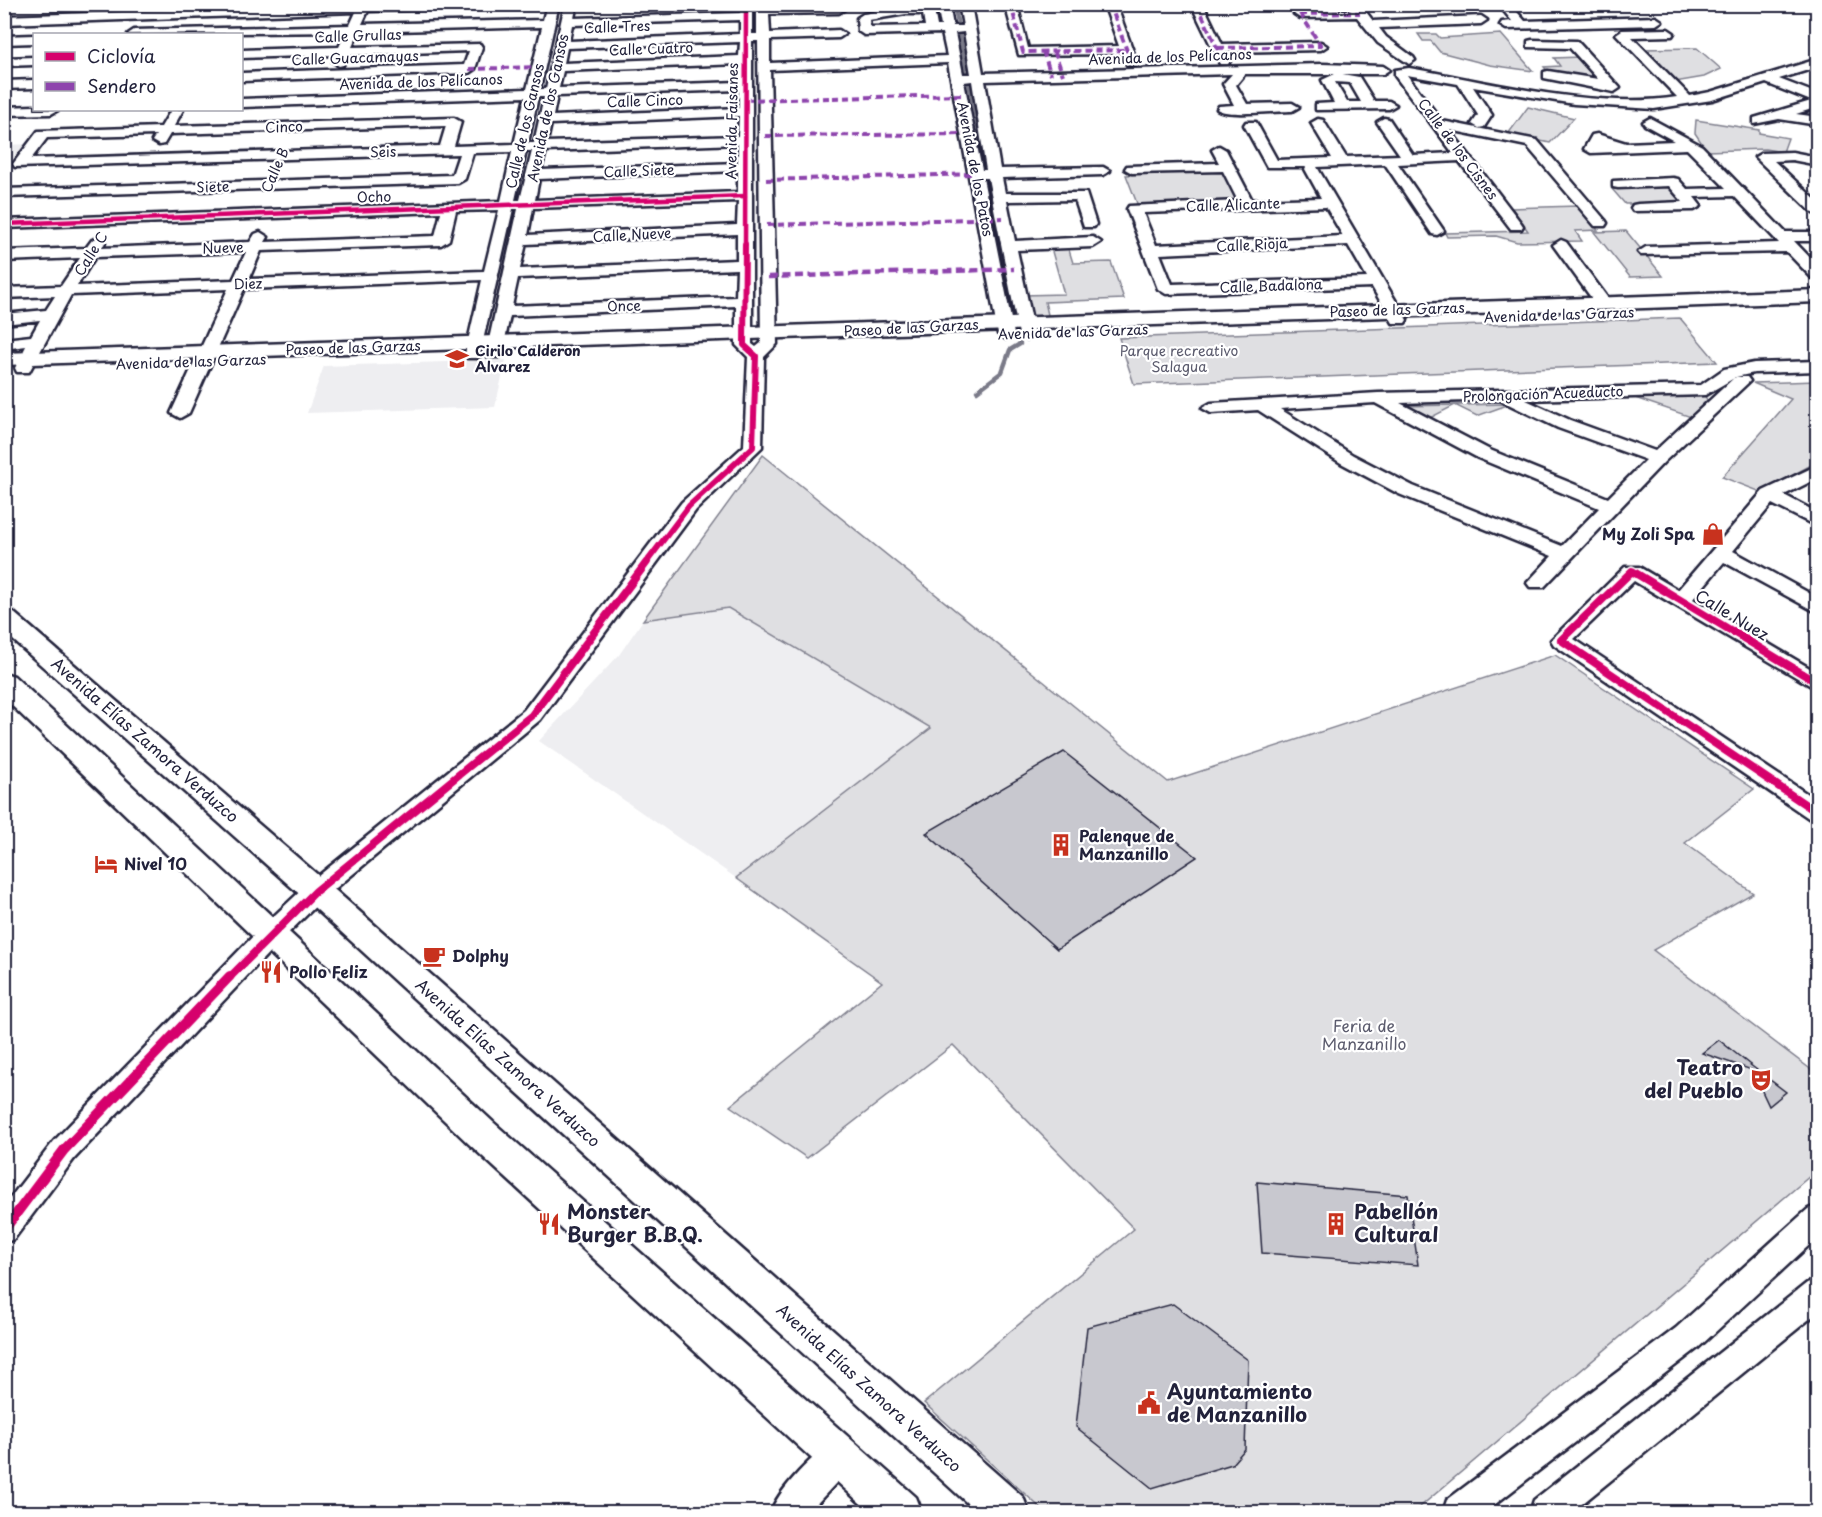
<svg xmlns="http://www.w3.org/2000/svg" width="1822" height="1517" viewBox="0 0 1822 1517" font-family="'Playpen Sans',sans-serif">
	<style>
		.built { fill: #eeeef1 }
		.green { fill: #dfdfe2; stroke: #80808e; stroke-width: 1.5 }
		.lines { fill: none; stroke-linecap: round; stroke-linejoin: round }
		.stream-far1 { stroke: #7a7a88; stroke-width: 4 }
		.stream { stroke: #7a7a88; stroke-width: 4.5 }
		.building { fill: #c8c8cf; stroke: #22223b; stroke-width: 1.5 }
		.minor-casing { stroke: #22223b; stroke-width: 5 }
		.major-casing { stroke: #22223b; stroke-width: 5 }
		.minor { fill: #fff; fill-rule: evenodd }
		.major { fill: #fff; fill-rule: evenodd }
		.quiet-far1 { stroke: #8e44ad; stroke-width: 4; stroke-dasharray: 7 4; stroke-linecap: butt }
		.quiet { stroke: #8e44ad; stroke-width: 4.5; stroke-dasharray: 9 4.5; stroke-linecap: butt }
		.cycleway-far3-casing { stroke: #fff; stroke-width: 7 }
		.cycleway-far2-casing { stroke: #fff; stroke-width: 9 }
		.cycleway-far1-casing { stroke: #fff; stroke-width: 11 }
		.cycleway-casing { stroke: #fff; stroke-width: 14 }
		.cycleway-far3 { stroke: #d6006c; stroke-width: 4.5 }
		.cycleway-far2 { stroke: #d6006c; stroke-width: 6 }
		.cycleway-far1 { stroke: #d6006c; stroke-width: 8 }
		.cycleway { stroke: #d6006c; stroke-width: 10 }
		.labels { text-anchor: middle; stroke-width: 4.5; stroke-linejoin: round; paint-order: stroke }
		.far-street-label { font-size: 14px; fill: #22223b; stroke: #fff }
		.far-poi-label { font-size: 14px; font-weight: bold; fill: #22223b; stroke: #fff; text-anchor: start }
		.far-park-label { font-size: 14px; fill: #5b5b6d; stroke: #fff }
		.poi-label { font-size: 16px; font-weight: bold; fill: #22223b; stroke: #fff; text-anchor: start }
		.street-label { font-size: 16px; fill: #22223b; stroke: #fff }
		.park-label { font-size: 16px; fill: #5b5b6d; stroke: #fff }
		.near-poi-label { font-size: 20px; font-weight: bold; fill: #22223b; stroke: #fff; text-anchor: start }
	</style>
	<rect width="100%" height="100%" fill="#fff"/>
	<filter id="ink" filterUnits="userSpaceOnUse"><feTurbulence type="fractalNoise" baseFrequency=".0167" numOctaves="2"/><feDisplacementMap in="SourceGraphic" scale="12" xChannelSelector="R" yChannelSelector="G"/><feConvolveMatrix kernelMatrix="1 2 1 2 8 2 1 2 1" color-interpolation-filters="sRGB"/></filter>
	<g filter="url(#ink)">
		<g class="built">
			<polygon points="31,144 5,178 5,145"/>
			<polygon points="506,360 495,407 307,413 324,366"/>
			<polygon points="728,608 931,728 736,878 539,741 619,655 643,620"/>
		</g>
		<g class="green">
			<polygon points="1418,34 1436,34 1440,38 1501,34 1533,71 1490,65 1440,52 1431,41 1423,41"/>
			<polygon points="1697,48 1721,69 1704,77 1675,82 1642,49"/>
			<polygon points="1580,57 1603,82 1550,74 1544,67 1560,66 1554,58"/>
			<polygon points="1528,107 1574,118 1550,143 1508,134"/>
			<polygon points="1696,120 1759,130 1759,133 1788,138 1783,152 1765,149 1707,151 1695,133"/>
			<polygon points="1225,171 1240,202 1138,206 1126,175"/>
			<polygon points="1672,187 1686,203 1625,204 1612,189"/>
			<polygon points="1578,206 1598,230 1575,231 1582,241 1517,242 1496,236 1447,237 1445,233 1528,231 1512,208"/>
			<polygon points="1626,231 1663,276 1630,277 1594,232"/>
			<polygon points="1068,247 1073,263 1111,262 1124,299 1045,302 1049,319 1030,319 1023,295 1064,294 1051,248"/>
			<polygon points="1680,318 1717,362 1134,384 1119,338"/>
			<polygon points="1817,381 1817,462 1761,492 1722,477 1791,399 1753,383"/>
			<polygon points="1696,394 1705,396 1707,400 1691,417 1632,397"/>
			<polygon points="1510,404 1477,416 1455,405 1426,420 1402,406"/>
			<polygon points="763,455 1168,782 1555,655 1754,789 1685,843 1753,893 1653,950 1817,1074 1817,1170 1414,1512 1045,1512 924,1403 1134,1229 953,1045 807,1158 730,1106 882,982 736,878 931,728 728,608 643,620"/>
		</g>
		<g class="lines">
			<g class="stream-far1">
				<polyline points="954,4 967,73"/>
				<polyline points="968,79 986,170"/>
				<polyline points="987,178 994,214"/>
				<polyline points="996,223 1000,245"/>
			</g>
			<g class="stream">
				<polyline points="1000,244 1004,264"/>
				<polyline points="1006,274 1015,319"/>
				<polyline points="977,391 1002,372 1010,350 1020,344 1019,340"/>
			</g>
		</g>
		<g class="building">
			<polygon points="1064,752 1197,857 1057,949 926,833"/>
			<polygon points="1719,1040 1749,1064 1786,1092 1769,1106 1752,1070 1702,1053"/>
			<polygon points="1257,1182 1408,1195 1418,1265 1262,1253"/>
			<polygon points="1173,1304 1248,1360 1245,1449 1232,1464 1152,1488 1076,1427 1087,1327"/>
		</g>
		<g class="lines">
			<g class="minor-casing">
				<g id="minor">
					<path d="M357,4H480L475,8L368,11L362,24L543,20L547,4H559L540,89H546L565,4H577L574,18L740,13V4H752V34H757V4H769V7H843L845,9L839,13L769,14L770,33L839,30L845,34L839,38L770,40V63L947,56L942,33L864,35L858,31L857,18L863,14C879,11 921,0 934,10L937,26H941L937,4H949L953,26H963L959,4H971L983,73L1322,64L1383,66L1389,70L1383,74H1245L1236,85L1247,104L1292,103L1299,107L1292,111C1277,111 1227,117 1217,109L1219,106L1234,105L1223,84L1232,74L985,81L1000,169L1103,167L1110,171L1103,175L1002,178L1005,193H1086L1096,224L1094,227H1084L1075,200L1007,201L1015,241L1093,237L1101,242L1093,247L1017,250L1035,334L1027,339L1019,334L988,178H983L1014,334L1006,339L998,334L948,63L770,70L777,344L764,357L762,447L696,510L540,720L325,897L279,942L74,1159L14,1239L4,1243V1206L54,1141L261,928L307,885L524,710L682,502L744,446L748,357L736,345V306L510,316L502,353L500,357H488L486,353L518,209H513L479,358H467L465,354L482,280L244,289L189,413L180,418L171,413L228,289L71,295L29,372H17L15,368L26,346L4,349V339L31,336L40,320L4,324V314L46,310L55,296L4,298V288L61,286L80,258L4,261V251L86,248L92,240L97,238L105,243L101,248L250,242L255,234L260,232L268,237L265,242L435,236L441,212L4,228V220L501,201L512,152L473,153L465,179L458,183L4,197V189L452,175L459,154L15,167L13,164L38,131L161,127L171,110H183L174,126L454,118L461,122L454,146L514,144L525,97L242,107V99L527,89L542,27L359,32L352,47L480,44L482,47L475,69L469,73L242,81V73L464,65L469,51L349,55L343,65L339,66L333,62L336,55L242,58V50L339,47L346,32L128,34L134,30L350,25L356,12L4,24V16ZM906,14H923L925,26L870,27L869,20ZM740,20V34L569,41L572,25ZM964,32L971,74H963L955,33ZM752,41H758L761,343L756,347L752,344ZM740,42L739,56L564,63L567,48ZM739,64V82L559,88L563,71ZM972,81L986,170H982L964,82ZM739,90V108L553,116L557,96ZM538,97H544L534,143H528ZM739,116L738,136L547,142L551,124ZM446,126L440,146L31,159L47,138L156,135L152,141L159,145L164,144L170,134ZM738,144V163L541,170L546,151ZM526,151H532L520,200H515ZM738,171V192L535,200L539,179ZM738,201L737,225L528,235L533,208ZM499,210L484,271L249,279L261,251L441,245L449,240L456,211ZM737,234V260L520,269L526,244ZM246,252L233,280L77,286L95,257ZM737,269L736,297L512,306L518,278Z"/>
					<polygon points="1005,4 1017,4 1028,48 1119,46 1104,4 1116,4 1137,62 1135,65 1127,65 1122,54 1019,55"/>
					<polygon points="1191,4 1203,4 1222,44 1321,42 1327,46 1321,50 1226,52 1230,61 1228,64 1220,64"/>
					<polygon points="1348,4 1360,4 1373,21 1481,16 1487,20 1481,24 1379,28 1386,37 1413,57 1415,60 1409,64 1378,43 1357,17 1300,18 1294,14 1300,10 1351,10"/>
					<polygon points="1498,4 1510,4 1525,21 1656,17 1662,21 1656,25 1506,29 1500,25 1502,22 1512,21"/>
					<polygon points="1804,4 1818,4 1818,11"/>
					<path d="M1668,29L1674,33L1672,36L1632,37L1690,96L1710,92L1818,59V67L1779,79L1818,94V107L1796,114L1818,117V125L1779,119L1754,124V118L1811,101L1766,83L1712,100L1654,109L1574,104L1473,87L1492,115L1484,127L1479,128L1472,124L1478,115L1458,84L1407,75L1442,121L1537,140L1605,220L1607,223L1605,226H1595L1527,146L1450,130L1521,223L1523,226L1521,229H1511L1459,161L1398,164L1444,231L1437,235L1432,234L1385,164L1317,167L1407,320L1405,323H1393L1372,287L1166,294L1158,289L1127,209L1129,206L1238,201L1223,171L1132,173L1125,169L1127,166L1219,163L1212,150L1219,146L1226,150L1252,200L1321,198L1305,169L1306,167H1267L1244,125L1246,122H1256L1277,160L1332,158L1311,123L1318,119L1323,120L1346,157L1400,155L1377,122L1384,118L1389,119L1413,155L1453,153L1395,76V70L1409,68C1490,82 1596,110 1677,97L1616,34L1622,30ZM1326,207L1343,236L1156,245L1143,213ZM1348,245L1367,278L1172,284L1160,254Z"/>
					<polygon points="34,35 34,43 4,44 4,36"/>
					<polygon points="1532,40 1577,41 1620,88 1614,92 1544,78 1544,72 1548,71 1598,79 1570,48 1528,47 1528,41"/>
					<polygon points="34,57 34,65 4,66 4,58"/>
					<path d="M1337,73L1359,77L1374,101H1389L1396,105L1389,109L1316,110V104L1334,103L1322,80ZM1335,82L1350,83L1361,102H1347Z"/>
					<polygon points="34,80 34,88 4,89 4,81"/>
					<polygon points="34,106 34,110 58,110 51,114 4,115 4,107"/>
					<polygon points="1650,118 1702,146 1785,232 1818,232 1818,241 1794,241 1818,266 1818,280 1812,278 1787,252 1641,255 1638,252 1646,247 1779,243 1734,196 1694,197 1701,206 1694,210 1633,211 1631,208 1633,205 1638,204 1683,202 1669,186 1618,188 1613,187 1613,181 1673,178 1678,179 1687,189 1726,188 1687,149 1591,153 1584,149 1592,135 1597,134 1626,143 1674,141 1645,125 1643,122"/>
					<polygon points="1792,152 1818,157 1818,165 1792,160 1774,161 1818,202 1818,214 1813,213 1755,157 1762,153"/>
					<polygon points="1561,240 1566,242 1610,301 1612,304 1610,307 1598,307 1553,245"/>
					<path d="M1818,361V371L1754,373L1736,377L1705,395L1526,400L1570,420L1655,451L1735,377H1747L1750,381L1664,462L1544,587H1530L1527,583L1552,556L1399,494L1341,463L1258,410L1211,413L1202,408L1211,403L1378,393L1701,385L1724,369L1754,363ZM1500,400L1558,428L1646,460L1608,498L1490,450L1400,403ZM1375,403L1478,458L1599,508L1562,546L1413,486L1353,455L1280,409Z"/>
					<polygon points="1818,465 1818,478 1784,495 1818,513 1818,527 1772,504 1733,551 1818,598 1818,613 1724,562 1693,599 1818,673 1818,690 1634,581 1574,639 1818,801 1818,821 1810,819 1554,645 1551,640 1625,567 1639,567 1678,590 1763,491"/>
					<polygon points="1818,1205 1818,1237 1698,1348 1485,1512 1443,1512 1447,1500 1676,1328 1808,1209"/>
					<polygon points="1818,1279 1818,1312 1572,1512 1530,1512 1534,1500 1807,1283"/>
					<path d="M837,1441L849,1445L853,1457L849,1469L809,1512H771C777,1492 817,1449 837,1441Z"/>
				</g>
			</g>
			<g class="major-casing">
				<g id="major">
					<polygon points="1818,290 1818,302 4,365 4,353"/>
					<polygon points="4,610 13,612 327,883 1023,1497 1029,1512 977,1512 305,899 4,632"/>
					<polygon points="4,673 14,676 493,1122 916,1497 922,1512 870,1512 469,1144 4,698"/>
				</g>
			</g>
			<use href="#minor" class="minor"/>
			<use href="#major" class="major"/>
			<g class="quiet-far1">
				<polyline points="1011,4 1023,52 1126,50"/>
				<polyline points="1110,4 1131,62"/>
				<polyline points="1197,4 1224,63"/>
				<polyline points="1294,4 1323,49"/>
				<polyline points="1300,14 1360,13"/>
				<polyline points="1218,48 1321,46"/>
				<polyline points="1043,51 1051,75"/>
				<polyline points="1054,51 1063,75"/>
				<polyline points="469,69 539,67"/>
				<polyline points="745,100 961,95"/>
				<polyline points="765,136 968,134"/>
				<polyline points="766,180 975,174"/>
				<polyline points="767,225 1003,218"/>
			</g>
			<polyline class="quiet" points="768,277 1014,269"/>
			<g class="cycleway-far3-casing">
				<g id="cycleway-far3">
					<polyline points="4,224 745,196"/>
					<polyline points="745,245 746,4"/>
				</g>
			</g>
			<g class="cycleway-far2-casing">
				<polyline id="cycleway-far2" points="646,563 689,506 753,447 756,356 744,345 745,244"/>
			</g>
			<g class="cycleway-far1-casing">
				<g id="cycleway-far1">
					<polyline points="1818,683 1632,571 1561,640 1818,813"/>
					<polyline points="229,978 316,891 532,715 647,562"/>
				</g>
			</g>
			<g class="cycleway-casing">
				<polyline id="cycleway" points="4,1230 64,1150 230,976"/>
			</g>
			<use href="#cycleway-far3" class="cycleway-far3"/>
			<use href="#cycleway-far2" class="cycleway-far2"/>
			<use href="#cycleway-far1" class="cycleway-far1"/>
			<use href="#cycleway" class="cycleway"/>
		</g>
	</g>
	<defs>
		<g id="school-bare" transform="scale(1.8)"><path d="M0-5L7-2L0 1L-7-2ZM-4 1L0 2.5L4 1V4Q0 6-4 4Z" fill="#c8321e" stroke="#fff" stroke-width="2.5" paint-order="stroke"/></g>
		<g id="shop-bare" transform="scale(1.8)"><path d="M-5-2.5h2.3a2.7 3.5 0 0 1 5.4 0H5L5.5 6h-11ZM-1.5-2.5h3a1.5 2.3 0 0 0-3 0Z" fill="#c8321e" stroke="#fff" stroke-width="2.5" paint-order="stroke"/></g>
		<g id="building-bare" transform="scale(1.8)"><path d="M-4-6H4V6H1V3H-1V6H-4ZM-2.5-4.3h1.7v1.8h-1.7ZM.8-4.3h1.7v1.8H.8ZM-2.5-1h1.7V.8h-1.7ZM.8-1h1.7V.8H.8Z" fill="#c8321e" stroke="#fff" stroke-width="2.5" paint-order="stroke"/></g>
		<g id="hotel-bare" transform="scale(1.8)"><path d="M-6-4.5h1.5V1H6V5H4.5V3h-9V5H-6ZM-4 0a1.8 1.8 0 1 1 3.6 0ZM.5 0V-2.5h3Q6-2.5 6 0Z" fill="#c8321e" stroke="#fff" stroke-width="2.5" paint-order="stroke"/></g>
		<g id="cafe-bare" transform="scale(1.8)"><path d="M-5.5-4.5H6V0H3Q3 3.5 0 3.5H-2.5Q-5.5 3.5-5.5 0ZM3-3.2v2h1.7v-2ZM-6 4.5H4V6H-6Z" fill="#c8321e" stroke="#fff" stroke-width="2.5" paint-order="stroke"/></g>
		<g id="restaurant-bare" transform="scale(1.8)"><path d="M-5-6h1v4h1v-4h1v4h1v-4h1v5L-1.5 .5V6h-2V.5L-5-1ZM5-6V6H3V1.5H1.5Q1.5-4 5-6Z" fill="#c8321e" stroke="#fff" stroke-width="2.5" paint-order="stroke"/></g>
		<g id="theatre-bare" transform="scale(1.8)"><path d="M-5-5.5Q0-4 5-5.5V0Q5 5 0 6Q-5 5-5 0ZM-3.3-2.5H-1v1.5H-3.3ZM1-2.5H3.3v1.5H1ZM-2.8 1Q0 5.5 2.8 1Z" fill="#c8321e" stroke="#fff" stroke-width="2.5" paint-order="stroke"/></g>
		<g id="civic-bare" transform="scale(1.8)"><path d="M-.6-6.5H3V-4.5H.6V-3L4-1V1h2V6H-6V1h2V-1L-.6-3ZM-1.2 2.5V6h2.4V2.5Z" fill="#c8321e" stroke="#fff" stroke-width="2.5" paint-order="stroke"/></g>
	</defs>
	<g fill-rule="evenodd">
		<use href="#school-bare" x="457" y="359"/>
		<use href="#shop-bare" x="1713" y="534"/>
		<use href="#building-bare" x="1061" y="845"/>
		<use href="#hotel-bare" x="106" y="864"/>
		<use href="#cafe-bare" x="434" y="956"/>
		<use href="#restaurant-bare" x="271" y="972"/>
		<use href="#theatre-bare" x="1761" y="1080"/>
		<use href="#restaurant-bare" x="549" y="1224"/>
		<use href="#building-bare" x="1336" y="1224"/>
		<use href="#civic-bare" x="1149" y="1403"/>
	</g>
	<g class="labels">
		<g class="far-street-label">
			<text transform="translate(617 27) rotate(-2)" y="5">Calle Tres</text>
			<text transform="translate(358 36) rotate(-2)" y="5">Calle Grullas</text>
			<text transform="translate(651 49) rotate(-2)" y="5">Calle Cuatro</text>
			<text transform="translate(1170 57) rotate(-2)" y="5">Avenida de los Pelícanos</text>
			<text transform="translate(355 58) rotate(-2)" y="5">Calle Guacamayas</text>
			<text transform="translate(421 82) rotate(-2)" y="5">Avenida de los Pelícanos</text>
			<text transform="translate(645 101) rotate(-2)" y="5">Calle Cinco</text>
			<text transform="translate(548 108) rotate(-78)" y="5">Avenida de los Gansos</text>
			<text transform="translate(732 121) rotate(-89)" y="5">Avenida Faisanes</text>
			<text transform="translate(525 126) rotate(-77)" y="5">Calle de los Gansos</text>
			<text transform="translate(284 127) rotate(-2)" y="5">Cinco</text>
			<text transform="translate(1458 149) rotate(53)" y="5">Calle de los Cisnes</text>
			<text transform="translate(383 152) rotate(-2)" y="5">Seis</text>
			<text transform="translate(975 169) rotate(79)" y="5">Avenida de los Patos</text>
			<text transform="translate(275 170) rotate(-66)" y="5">Calle B</text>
			<text transform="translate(639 171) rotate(-2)" y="5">Calle Siete</text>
			<text transform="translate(213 187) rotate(-2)" y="5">Siete</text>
			<text transform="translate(374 197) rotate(-2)" y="5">Ocho</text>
			<text transform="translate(1233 205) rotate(-2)" y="5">Calle Alicante</text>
			<text transform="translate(632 235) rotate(-3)" y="5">Calle Nueve</text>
			<text transform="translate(1252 245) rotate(-3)" y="5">Calle Rioja</text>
			<text transform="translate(223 248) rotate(-2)" y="5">Nueve</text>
			<text transform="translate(91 254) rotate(-58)" y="5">Calle C</text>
			<text transform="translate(248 284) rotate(-2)" y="5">Diez</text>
			<text transform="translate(1271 286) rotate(-2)" y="5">Calle Badalona</text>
			<text transform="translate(624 306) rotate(-2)" y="5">Once</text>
			<text transform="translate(1397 310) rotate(-2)" y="5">Paseo de las Garzas</text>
			<text transform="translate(1559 315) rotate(-2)" y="5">Avenida de las Garzas</text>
			<text transform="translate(911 328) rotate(-3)" y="5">Paseo de las Garzas</text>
			<text transform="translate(1073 332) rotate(-2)" y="5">Avenida de las Garzas</text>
			<text transform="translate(353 348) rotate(-2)" y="5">Paseo de las Garzas</text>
			<text transform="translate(191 362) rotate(-2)" y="5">Avenida de las Garzas</text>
			<text transform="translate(1543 394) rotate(-2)" y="5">Prolongación Acueducto</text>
		</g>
		<g class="far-poi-label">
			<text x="475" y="356">Cirilo Calderon<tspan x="475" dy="16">Alvarez</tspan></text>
		</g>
		<g class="far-park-label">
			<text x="1179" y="356">Parque recreativo<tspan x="1179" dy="16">Salagua</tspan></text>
		</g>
		<g class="poi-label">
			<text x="1695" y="540" text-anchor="end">My Zoli Spa</text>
			<text x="1079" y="842">Palenque de<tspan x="1079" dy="18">Manzanillo</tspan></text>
			<text x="124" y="870">Nivel 10</text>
			<text x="452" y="962">Dolphy</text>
			<text x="289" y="978">Pollo Feliz</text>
		</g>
		<g class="street-label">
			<text transform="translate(1732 615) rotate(31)" y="6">Calle Nuez</text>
			<text transform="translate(145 740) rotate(41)" y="6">Avenida Elías Zamora Verduzco</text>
			<text transform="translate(508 1063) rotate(42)" y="6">Avenida Elías Zamora Verduzco</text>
			<text transform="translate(869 1388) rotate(42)" y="6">Avenida Elías Zamora Verduzco</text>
		</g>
		<g class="park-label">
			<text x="1364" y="1032">Feria de<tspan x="1364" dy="18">Manzanillo</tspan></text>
		</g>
		<g class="near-poi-label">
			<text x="1743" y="1075" text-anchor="end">Teatro<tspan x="1743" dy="23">del Pueblo</tspan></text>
			<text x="567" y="1219">Monster<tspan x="567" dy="23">Burger B.B.Q.</tspan></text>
			<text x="1354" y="1219">Pabellón<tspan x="1354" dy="23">Cultural</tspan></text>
			<text x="1167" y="1399">Ayuntamiento<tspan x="1167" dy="23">de Manzanillo</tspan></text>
		</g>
	</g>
	<rect width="1822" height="1517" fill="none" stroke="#fff" stroke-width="24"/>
	<rect x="12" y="12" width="1798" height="1493" fill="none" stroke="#22223b" stroke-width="2" filter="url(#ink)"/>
	<rect x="33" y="33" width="210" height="78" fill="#ffffff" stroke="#a7a7b1" stroke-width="1.5"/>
	<rect x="45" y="52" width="30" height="9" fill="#d6006c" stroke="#a7a7b1" stroke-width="1.5"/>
	<text x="87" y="63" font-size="18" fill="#22223b">Ciclovía</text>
	<rect x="45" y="82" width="30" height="9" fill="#8e44ad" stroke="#a7a7b1" stroke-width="1.5"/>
	<text x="87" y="93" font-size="18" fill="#22223b">Sendero</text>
</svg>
